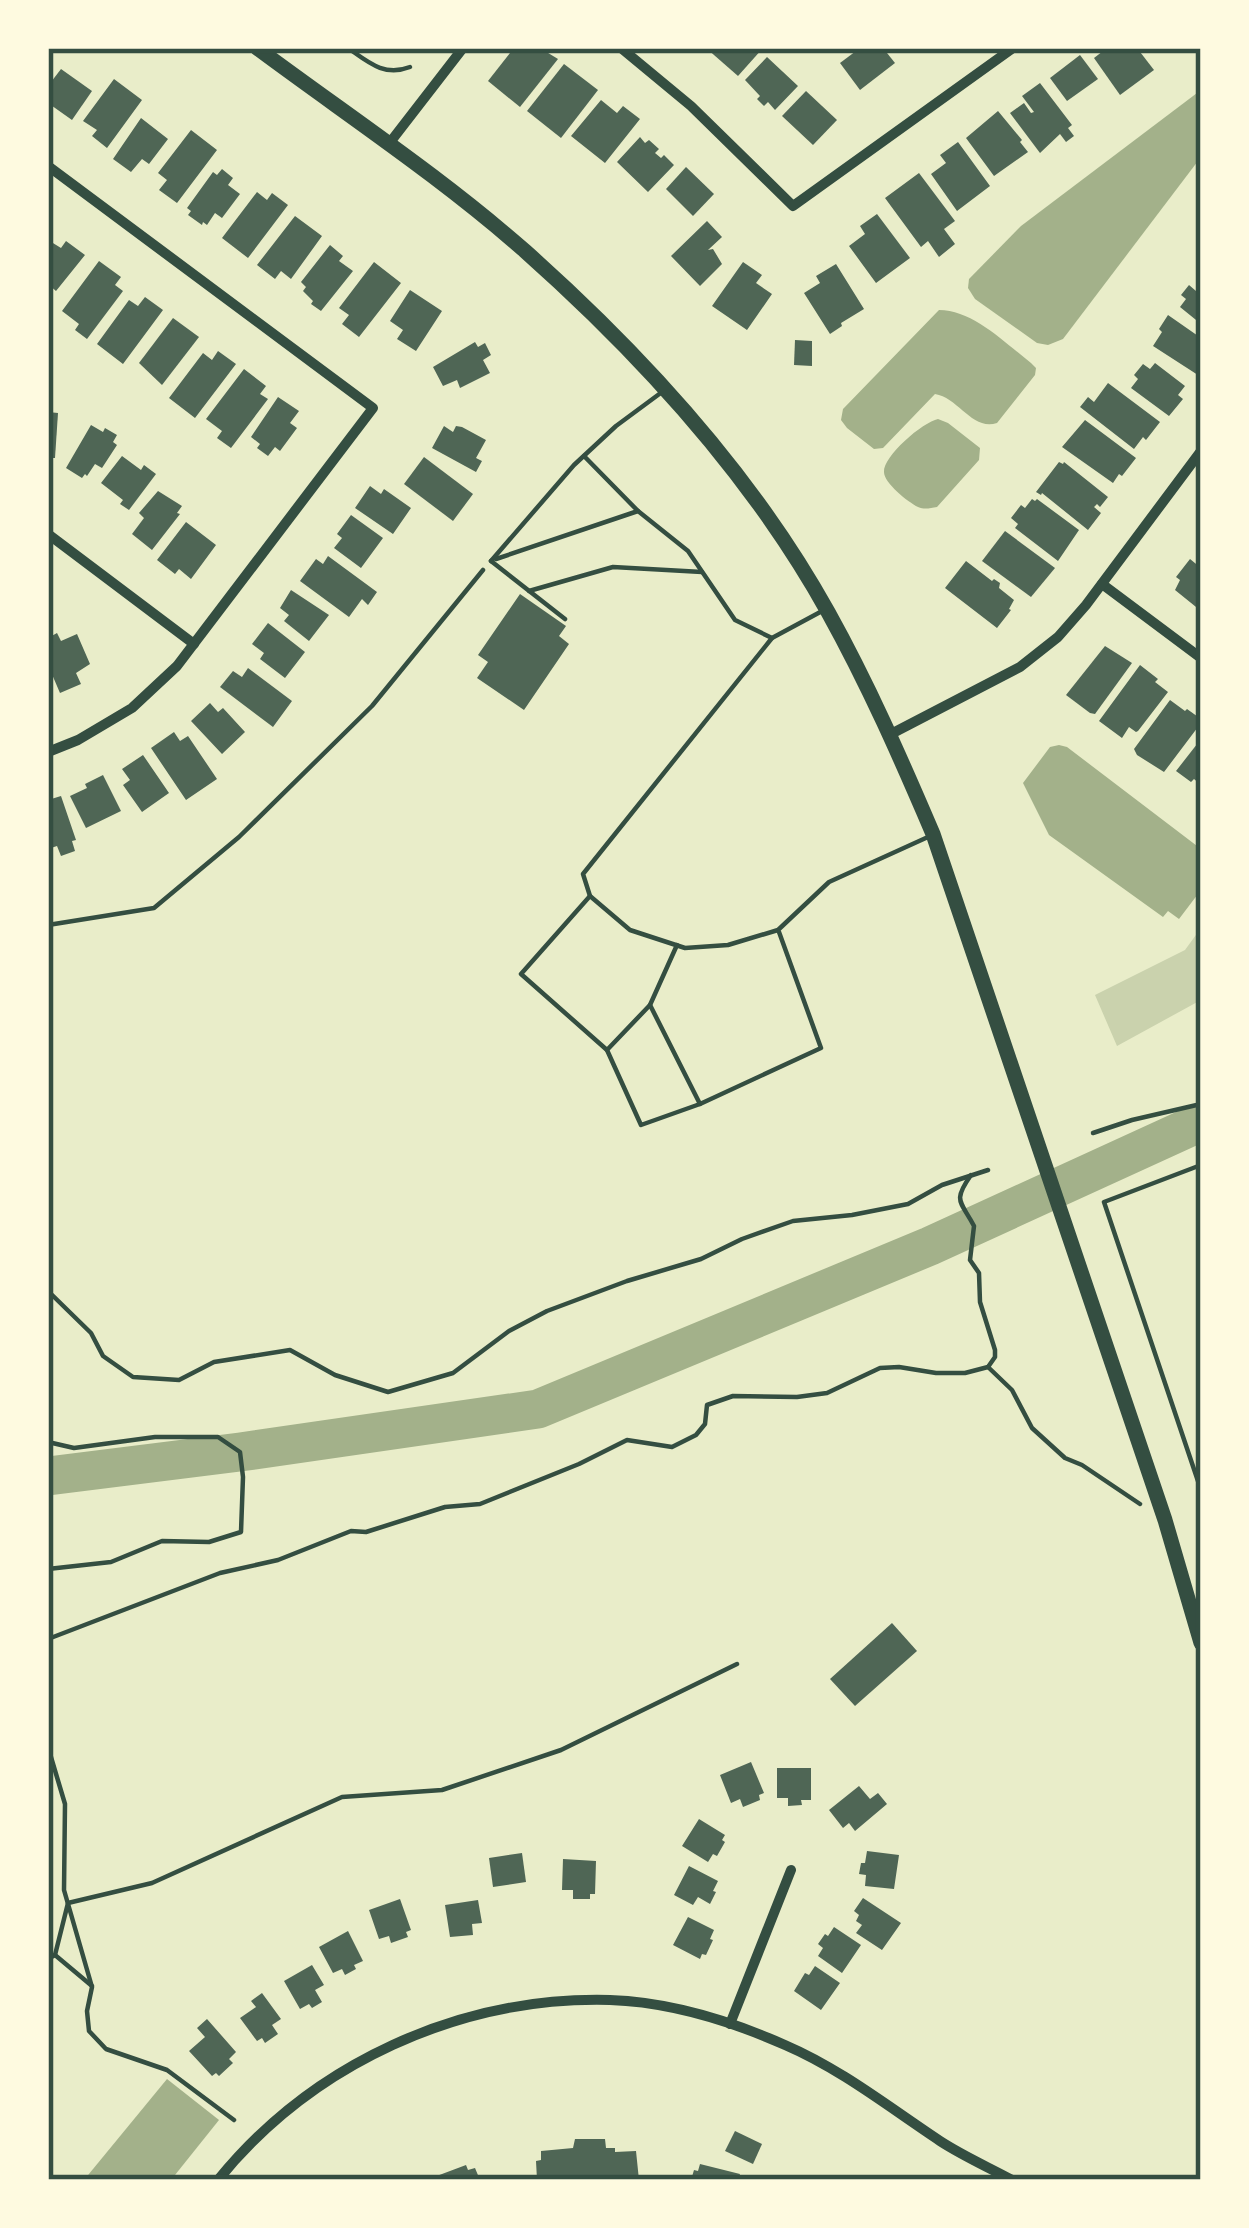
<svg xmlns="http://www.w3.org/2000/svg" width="1249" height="2228" viewBox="0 0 1249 2228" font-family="'IBM Plex Sans',sans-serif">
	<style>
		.green { fill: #cad2ad }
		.water { fill: #a3b18a }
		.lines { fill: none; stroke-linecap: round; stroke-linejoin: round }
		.river { stroke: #a3b18a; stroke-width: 39 }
		.building { fill: #4f6655 }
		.path { stroke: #344e41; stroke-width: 4.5 }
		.service { stroke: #344e41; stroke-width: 4.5 }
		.minor { stroke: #344e41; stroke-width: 10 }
		.secondary { stroke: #344e41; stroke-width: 15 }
		.neatline { fill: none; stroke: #344e41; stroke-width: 4.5 }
	</style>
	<rect width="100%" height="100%" fill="#e9edc9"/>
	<polygon class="green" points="1201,928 1201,1000 1117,1046 1095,995 1185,950"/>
	<g class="water">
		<polygon points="1201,90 1201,157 1063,339 1048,345 1037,343 975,299 968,288 969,279 1021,226"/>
		<path d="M939,310C973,310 1005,343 1031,363L1036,368L1035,375L997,423C972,431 959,398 935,394L883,448L874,449L847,428L841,420L843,409Z"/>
		<path d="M938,419L948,423L980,448L979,460L937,507C930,508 925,510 918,507C908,502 884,483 884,472C883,456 923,422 938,419Z"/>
		<polygon points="1059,745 1067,747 1201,849 1201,890 1179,919 1168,911 1163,917 1049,835 1023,783 1050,747"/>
		<polygon points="167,2079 219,2120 171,2180 84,2180"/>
	</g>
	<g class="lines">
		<polyline class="river" points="48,1476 240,1452 538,1409 930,1246 1201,1122"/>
	</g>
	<g class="building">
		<polygon points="514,48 540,48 558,59 520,107 488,81"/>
		<polygon points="706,48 763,48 738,76"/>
		<polygon points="860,48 883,48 895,63 860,90 840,63"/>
		<polygon points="1107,48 1137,48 1154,70 1120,95 1094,58"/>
		<polygon points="1080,55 1098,79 1067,101 1050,78"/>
		<polygon points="767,57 798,86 775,110 768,102 764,106 757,99 760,96 745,80"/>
		<polygon points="564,64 598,90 561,138 527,111"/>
		<polygon points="61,69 92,91 72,120 48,103 48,86"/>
		<polygon points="114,79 142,100 107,148 92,136 97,130 83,121"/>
		<polygon points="1040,83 1072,125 1068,128 1074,136 1066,142 1060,134 1040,153 1010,113 1024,103 1031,113 1034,112 1022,96"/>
		<polygon points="806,91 837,120 813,145 782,116"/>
		<polygon points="601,100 617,113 623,106 640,119 605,163 571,136"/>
		<polygon points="998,111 1022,140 1020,142 1028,152 994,176 966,138"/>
		<polygon points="141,118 168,139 149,164 142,159 131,172 113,159"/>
		<polygon points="191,130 217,150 177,203 159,190 167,180 158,173"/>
		<polygon points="640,137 645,143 649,140 659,149 655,153 661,158 664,155 674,165 648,192 617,162"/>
		<polygon points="958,142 990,186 957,211 931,174 946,163 940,155"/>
		<polygon points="686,167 714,194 693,216 666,189"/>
		<polygon points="222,169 233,178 228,185 240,194 222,218 215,213 207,225 203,222 202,225 188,215 191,211 187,208 213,172 217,175"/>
		<polygon points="919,173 955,221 944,229 955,244 939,257 928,241 921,247 885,198"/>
		<polygon points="257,192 267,200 272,193 288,205 248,258 222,238"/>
		<polygon points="877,214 910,258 876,283 849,246 865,234 860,226"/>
		<polygon points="295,216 322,236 291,279 281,271 275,279 257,265"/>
		<polygon points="707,221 722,237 708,250 713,249 722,264 700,286 671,256"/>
		<polygon points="48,240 61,248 66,241 85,255 56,291 48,284"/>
		<polygon points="330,245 343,256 339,261 353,271 321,311 311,304 313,301 303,291 306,287 301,282"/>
		<polygon points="99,261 121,277 115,285 123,291 87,339 75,330 79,324 62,311"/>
		<polygon points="374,262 401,283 359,337 342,324 349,315 339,308"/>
		<polygon points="743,262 762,275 756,283 772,294 747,330 712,306"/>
		<polygon points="836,264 864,309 841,323 842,326 830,334 804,293 820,283 816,276"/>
		<polygon points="1189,285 1196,291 1201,285 1201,324 1180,307 1186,299 1181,295"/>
		<polygon points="410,290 442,311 416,351 397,339 403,330 390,321"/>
		<polygon points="145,297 163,310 123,364 97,344 129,300 138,306"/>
		<polygon points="1168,315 1201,338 1201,377 1153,346 1162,332 1159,329"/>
		<polygon points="173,318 199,337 162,385 139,363"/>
		<polygon points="795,340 812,341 812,366 794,365"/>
		<polygon points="475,342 478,347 485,343 491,355 483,360 490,373 460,388 457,380 443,386 433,367"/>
		<polygon points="218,351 236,364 195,418 169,398 203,353 212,360"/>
		<polygon points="1155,363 1185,386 1178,395 1183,399 1169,416 1131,388 1138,379 1134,375 1143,364 1150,369"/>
		<polygon points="244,369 266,386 260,394 268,399 231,448 217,438 222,431 206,419"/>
		<polygon points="1108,383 1160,422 1146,440 1143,437 1134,449 1080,407 1088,397 1094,402"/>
		<polygon points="278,397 299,411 290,423 297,428 280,451 275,447 268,456 257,448 260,444 251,437"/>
		<polygon points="48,412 58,413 55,458 48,458"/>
		<polygon points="1085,420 1136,458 1122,476 1119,474 1113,483 1062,447"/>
		<polygon points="91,425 103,432 105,428 117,435 113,442 117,445 102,468 95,464 87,476 85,474 82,478 66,468"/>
		<polygon points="444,426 453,432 456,426 462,427 486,440 476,458 482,461 476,472 432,448"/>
		<polygon points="122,456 141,470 144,465 156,474 129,510 120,504 123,500 101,483"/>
		<polygon points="424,457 473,494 453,521 404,484"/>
		<polygon points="1059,462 1063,464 1064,462 1108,497 1100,507 1097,504 1094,507 1101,513 1088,530 1042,493 1041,495 1036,492"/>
		<polygon points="370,486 381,494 384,489 411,508 393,534 355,508"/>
		<polygon points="158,491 182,506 177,513 180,514 152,550 132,534 144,518 139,513"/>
		<polygon points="1032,499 1035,501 1037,499 1079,530 1058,561 1015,528 1018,524 1011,518 1021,505 1025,508"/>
		<polygon points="351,515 383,538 361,568 334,548 342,538 337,534"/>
		<polygon points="186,522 216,545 191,579 179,569 175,574 157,560"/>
		<polygon points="1005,531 1055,568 1031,597 982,561"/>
		<polygon points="328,556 377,592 368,605 362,599 349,617 300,581 316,559 323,564"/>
		<polygon points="1190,559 1201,568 1201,611 1175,590 1180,580 1176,577"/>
		<polygon points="966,561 992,581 994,579 1000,583 999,588 1014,600 1009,609 1011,610 997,628 945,588"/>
		<polygon points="291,590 329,615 309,641 284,621 289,615 280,608"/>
		<polygon points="520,594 566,626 559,636 569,644 524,710 477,678 488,662 478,655"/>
		<polygon points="268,623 305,652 285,678 260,659 264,653 252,644"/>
		<polygon points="57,633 61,641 77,634 90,664 76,673 81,684 60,693 48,665 48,638"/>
		<polygon points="1105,646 1132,663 1095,714 1090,713 1066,695"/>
		<polygon points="1140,665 1158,679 1155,682 1168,692 1138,731 1136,732 1129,727 1122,738 1099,721"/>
		<polygon points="248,668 292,701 273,727 220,687 233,671 242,677"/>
		<polygon points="1170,700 1185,711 1187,709 1201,719 1201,723 1164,772 1137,755 1134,749"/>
		<polygon points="210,703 218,712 223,708 245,732 222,754 191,721"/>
		<polygon points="174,732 180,741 188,736 217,779 186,800 151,748"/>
		<polygon points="1201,739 1201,785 1194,779 1191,782 1176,771"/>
		<polygon points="143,755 169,793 142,812 123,785 130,780 122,769"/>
		<polygon points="103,775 121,811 86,828 70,796 87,788 85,784"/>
		<polygon points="61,796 76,840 72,841 75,851 61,856 57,846 48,849 48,800"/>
		<polygon points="892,1623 917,1651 855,1706 830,1679"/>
		<polygon points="751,1762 764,1793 759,1795 760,1800 743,1807 740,1799 731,1803 720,1775"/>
		<polygon points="777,1768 811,1768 811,1800 801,1800 802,1805 788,1806 788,1798 777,1798"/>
		<polygon points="859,1786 870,1799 878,1793 887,1804 855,1831 849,1823 843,1828 829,1810"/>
		<polygon points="699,1819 725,1835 722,1840 725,1842 717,1856 713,1854 708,1862 682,1846"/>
		<polygon points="867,1851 899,1855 894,1889 865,1886 866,1875 859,1874 861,1863 865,1863"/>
		<polygon points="522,1853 526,1882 493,1887 489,1858"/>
		<polygon points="563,1859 596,1861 595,1894 590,1894 590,1899 573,1899 573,1890 562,1890"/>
		<polygon points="689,1866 718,1881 713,1891 716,1892 710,1904 698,1897 693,1905 674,1895"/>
		<polygon points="863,1898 901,1923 882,1950 856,1933 862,1925 856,1921 859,1915 854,1911"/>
		<polygon points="400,1899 411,1930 406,1932 408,1937 391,1943 389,1936 379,1939 369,1910"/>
		<polygon points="478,1900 482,1923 472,1924 473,1935 450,1937 445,1905"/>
		<polygon points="688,1917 714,1930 710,1939 713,1940 706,1955 702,1954 700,1959 673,1945"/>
		<polygon points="834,1927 861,1945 842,1973 818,1956 823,1948 818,1944 825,1934 828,1936"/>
		<polygon points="348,1931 363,1961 354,1965 356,1969 345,1975 342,1969 333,1973 319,1947"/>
		<polygon points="312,1965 324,1985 315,1990 322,2002 312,2008 309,2004 300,2009 284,1981"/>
		<polygon points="815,1966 840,1983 821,2010 794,1991 805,1973 809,1975"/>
		<polygon points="262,1993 281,2019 272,2025 278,2034 265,2043 262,2038 257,2041 240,2018 256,2007 251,2001"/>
		<polygon points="207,2019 236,2052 229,2059 233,2063 219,2076 216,2073 212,2076 189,2051 205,2037 197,2028"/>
		<polygon points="735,2131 762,2144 753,2164 725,2151"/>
		<polygon points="575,2139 605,2139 606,2148 615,2148 615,2152 636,2151 639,2180 537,2180 536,2161 541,2160 541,2151 573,2148"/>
		<polygon points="700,2164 740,2174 738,2180 691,2180 694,2170 698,2171"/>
		<polygon points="466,2165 468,2170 475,2168 480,2180 426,2180"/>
	</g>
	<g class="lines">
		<g class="path">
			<path d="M348,48C368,62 384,77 410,67"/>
			<polyline points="48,925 154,908 239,837 372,706 483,570"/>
			<polyline points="1093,1133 1132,1120 1201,1104"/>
			<polyline points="1201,1165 1104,1202 1201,1490"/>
			<polyline points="48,1291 91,1333 103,1356 133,1377 179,1380 214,1362 290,1350 335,1375 388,1392 453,1373 509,1331 547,1311 627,1281 701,1259 742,1239 793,1221 852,1215 908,1204 942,1185 988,1170"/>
			<polyline points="988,1367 1012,1390 1032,1428 1065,1458 1082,1465 1140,1504"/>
			<polyline points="48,1442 74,1448 155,1437 218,1437 240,1452 243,1477 241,1532 209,1542 162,1541 111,1562 48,1569"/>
			<path d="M48,1639L220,1573L278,1560L351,1531L366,1532L445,1507L480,1504L579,1464L627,1440L672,1447L696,1435L705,1424L707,1405L733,1396L797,1397L827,1393L880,1368L899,1367L936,1373H965L988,1367L995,1357V1350L980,1302L979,1273L970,1260L974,1226C961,1201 952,1202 971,1175"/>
			<polyline points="48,1747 65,1804 64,1890 92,1987 87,2011 89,2031 106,2049 167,2070 234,2120"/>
			<polyline points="55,1955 92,1986"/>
			<polyline points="48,1959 55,1955 68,1903 152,1883 342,1797 442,1790 561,1750 737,1664"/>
		</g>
		<g class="service">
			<polyline points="584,456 638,511 688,551 735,620 772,638"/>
			<polyline points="496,559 638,511"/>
			<polyline points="491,561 574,465 616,426 662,392"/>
			<polyline points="491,561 565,619"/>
			<polyline points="529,591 613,567 702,572"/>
			<polyline points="824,610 772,638 583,874 590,896 630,930 685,948 728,945 778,930 829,882 928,837"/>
			<polyline points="590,896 521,974 607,1050 641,1125 700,1104"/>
			<polyline points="677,945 650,1005 700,1104 821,1048 779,932"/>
			<polyline points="607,1050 650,1005"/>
		</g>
		<g class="minor">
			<polyline points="621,48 691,106 793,206 1013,48"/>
			<polyline points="388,145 463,48"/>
			<polyline points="48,166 373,408 177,666 132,708 78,740 48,752"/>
			<polyline points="48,534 194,644"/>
			<polyline points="1102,584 1201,658"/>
			<polyline points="891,734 1020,667 1058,637 1086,605 1201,451"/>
			<polyline points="730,2024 791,1870"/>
			<path d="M218,2180C312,2064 459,1996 610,2000C669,2002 731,2021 785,2045C841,2069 890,2108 940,2141C963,2156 988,2167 1012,2180"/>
		</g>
		<path class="secondary" d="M257,48C347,115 441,177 525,251C642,355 752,475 828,612C868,684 901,759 933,834L1165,1520L1201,1643"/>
	</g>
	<rect width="1249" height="2228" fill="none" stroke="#fefae0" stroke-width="102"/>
	<rect x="51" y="51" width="1147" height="2126" class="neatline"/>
</svg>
